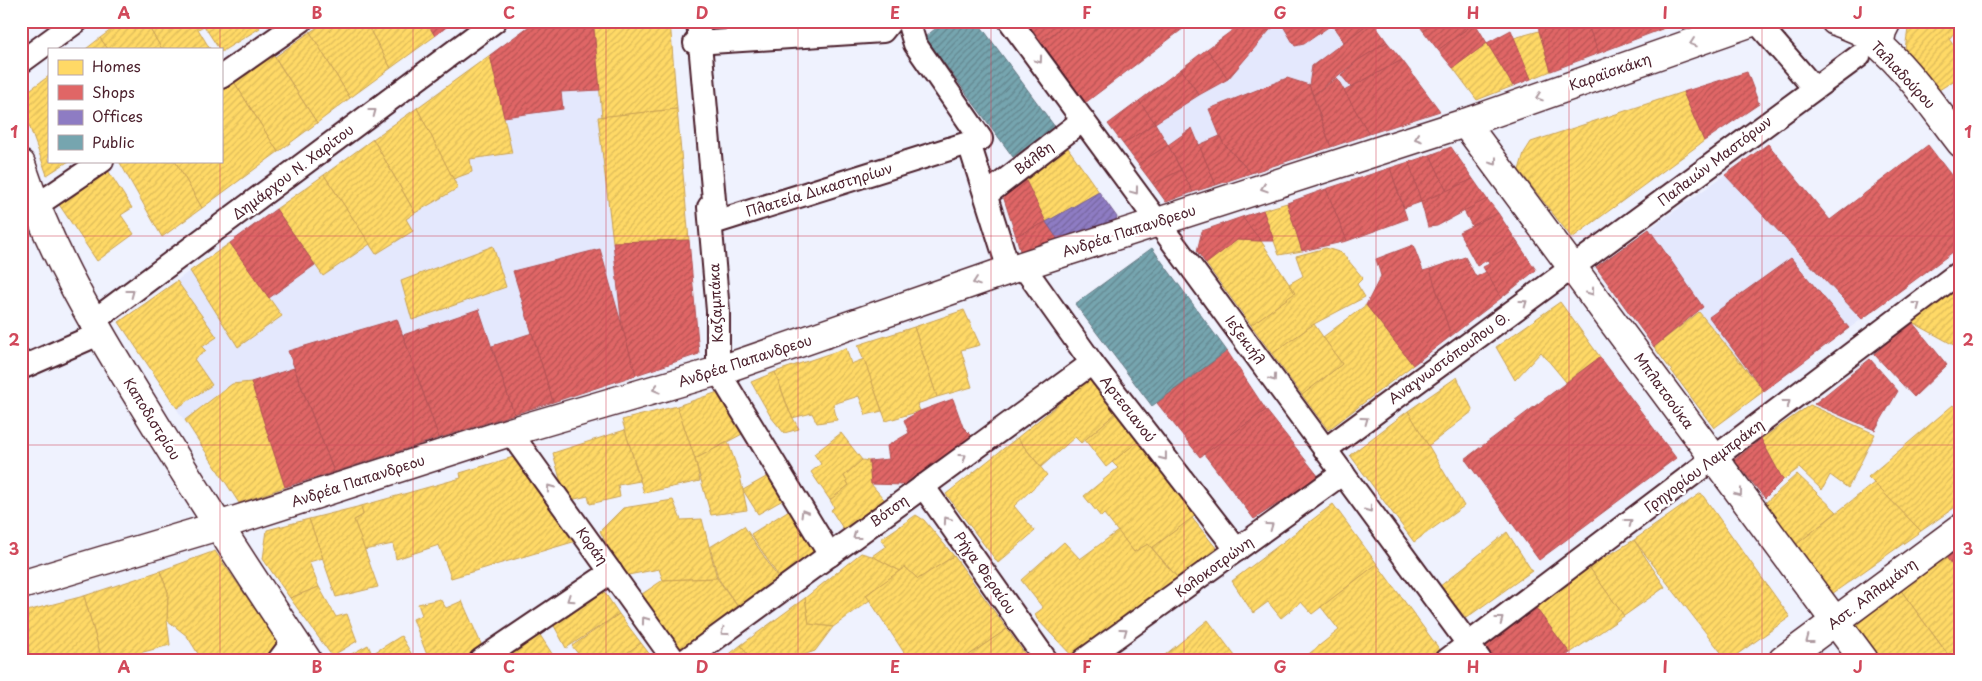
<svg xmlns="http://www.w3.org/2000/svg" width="1982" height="681" viewBox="0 0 1982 681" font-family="'Playpen Sans',sans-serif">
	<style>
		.built { fill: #e4e8fd }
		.homes { fill: url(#homes-hatch); stroke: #c9a154 }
		.shops { fill: url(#shops-hatch); stroke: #b35154 }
		.offices { fill: url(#offices-hatch); stroke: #7a6095 }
		.public { fill: url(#public-hatch); stroke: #697d87 }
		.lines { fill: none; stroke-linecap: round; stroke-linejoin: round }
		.street-casing { stroke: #4a1f2b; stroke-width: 26 }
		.secondary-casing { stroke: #4a1f2b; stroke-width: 31 }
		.street { stroke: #fff; stroke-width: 22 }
		.secondary { stroke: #fff; stroke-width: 28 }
		.oneway { stroke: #ae9aa0 }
		.grid { fill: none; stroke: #d1495b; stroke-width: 1; stroke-opacity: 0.55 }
		.labels { text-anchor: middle; stroke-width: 5; stroke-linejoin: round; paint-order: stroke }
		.street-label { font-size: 14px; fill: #4a1f2b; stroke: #fff }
		.neatline { fill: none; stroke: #d1495b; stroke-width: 2 }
		.grid-label { font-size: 16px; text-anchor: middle; font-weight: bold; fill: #d1495b }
	</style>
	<defs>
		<pattern id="homes-hatch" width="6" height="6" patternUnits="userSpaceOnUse" patternTransform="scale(1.25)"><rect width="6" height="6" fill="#ffd966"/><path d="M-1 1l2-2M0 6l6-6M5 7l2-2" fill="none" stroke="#dcba59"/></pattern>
		<pattern id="shops-hatch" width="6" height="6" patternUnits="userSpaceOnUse" patternTransform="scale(1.25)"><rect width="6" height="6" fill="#e06666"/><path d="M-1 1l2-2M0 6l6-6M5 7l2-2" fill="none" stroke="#b85354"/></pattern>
		<pattern id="offices-hatch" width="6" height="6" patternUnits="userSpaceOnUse" patternTransform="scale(1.25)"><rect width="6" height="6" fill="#8e7cc3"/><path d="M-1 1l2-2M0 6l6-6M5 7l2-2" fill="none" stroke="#76659f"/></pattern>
		<pattern id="public-hatch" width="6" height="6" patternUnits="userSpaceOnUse" patternTransform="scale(1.25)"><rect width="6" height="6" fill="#76a5af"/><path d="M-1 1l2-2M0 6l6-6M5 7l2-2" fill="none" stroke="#63868f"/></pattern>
	</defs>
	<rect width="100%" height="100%" fill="#eff2fe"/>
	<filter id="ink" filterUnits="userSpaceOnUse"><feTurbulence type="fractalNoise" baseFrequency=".02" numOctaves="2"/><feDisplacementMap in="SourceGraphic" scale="10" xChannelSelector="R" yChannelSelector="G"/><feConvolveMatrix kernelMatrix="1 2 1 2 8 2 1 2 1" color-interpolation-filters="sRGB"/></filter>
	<g filter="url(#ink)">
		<g class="built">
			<polygon points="536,21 670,21 699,354 239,503 119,322"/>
			<polygon points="1245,21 1372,21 1440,111 1166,202 1108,124"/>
			<polygon points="1768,144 1830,220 1928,145 1961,188 1961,246 1714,428 1596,267"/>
		</g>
		<g class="homes">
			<polygon points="123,21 145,21 162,49 108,49 100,38"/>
			<polygon points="145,21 201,21 204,26 198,29 210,49 162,49"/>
			<polygon points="201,21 255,21 260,28 221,52 221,49 219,49"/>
			<polygon points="327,21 365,21 391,68 350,98 310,32"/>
			<polygon points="365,21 426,21 435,36 391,68"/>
			<polygon points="611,21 670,21 677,109 602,117 594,26"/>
			<polygon points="1649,21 1681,21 1662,29"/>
			<polygon points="1917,21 1961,21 1961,25 1949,39 1961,56 1961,76 1936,92 1904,56 1908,29"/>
			<polygon points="1539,31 1551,71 1531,79 1514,38"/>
			<polygon points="310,32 350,98 317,123 275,57"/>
			<polygon points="100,38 108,49 86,49"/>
			<polygon points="1487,43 1513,86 1477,100 1453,68"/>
			<polygon points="270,50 317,123 278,152 231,77"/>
			<polygon points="490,55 512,153 470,159 472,172 453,179 417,108"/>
			<polygon points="49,76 49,161 69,161 47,175 21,103 21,96"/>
			<polygon points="231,77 278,152 202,208 175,161 221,161 221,83"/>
			<polygon points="1683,92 1704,141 1572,238 1519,170 1524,153 1531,142"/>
			<polygon points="417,108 458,188 415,213 373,139"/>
			<polygon points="677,109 689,240 613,242 598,117"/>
			<polygon points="373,139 415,213 406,219 413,231 376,254 324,175"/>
			<polygon points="1068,148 1099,192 1046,222 1025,179"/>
			<polygon points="119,161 175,161 202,208 162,237"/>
			<polygon points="107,169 132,208 121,215 134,234 97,261 58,203"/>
			<polygon points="324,175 370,244 323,276 276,209"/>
			<polygon points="1287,203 1302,251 1279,255 1263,210"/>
			<polygon points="1237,240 1261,241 1295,293 1251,325 1206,264"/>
			<polygon points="230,243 282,316 238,347 190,271"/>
			<polygon points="493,246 506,287 412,320 401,281"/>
			<polygon points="1326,248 1342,253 1363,278 1357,284 1365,297 1314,324 1272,354 1251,325 1295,293 1289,284 1303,276 1296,256"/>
			<polygon points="177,281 217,337 202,347 206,351 194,359 212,385 177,408 119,322"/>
			<polygon points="1961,286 1961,349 1912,322"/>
			<polygon points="1560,302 1600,357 1566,382 1541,352 1515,380 1496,347"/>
			<polygon points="1366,305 1413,365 1328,430 1302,395 1342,364 1323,337"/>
			<polygon points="964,310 980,345 961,350 972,387 937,397 914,327"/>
			<polygon points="1699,312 1764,391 1714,428 1654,347"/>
			<polygon points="1314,324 1342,364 1302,395 1272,354"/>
			<polygon points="914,327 937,397 917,404 920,411 886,421 858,345"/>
			<polygon points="846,348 851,364 864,359 882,411 866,415 859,396 833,404 837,420 817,423 812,413 792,418 775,372"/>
			<polygon points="775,372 789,411 799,429 784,433 771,417 751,382"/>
			<polygon points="1457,377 1473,411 1428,446 1408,411"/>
			<polygon points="1089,379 1116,413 1081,443 1075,437 1041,467 1017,438"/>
			<polygon points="251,382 285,487 239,503 185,420 232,384"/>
			<polygon points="721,391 746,432 695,459 677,406"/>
			<polygon points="1810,405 1875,434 1848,488 1830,475 1822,490 1799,468 1783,480 1761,439"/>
			<polygon points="1953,405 1961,413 1961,503 1921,531 1868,477"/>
			<polygon points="677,406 695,459 700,481 644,493 622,420"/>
			<polygon points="1408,411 1464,506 1414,542 1350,455"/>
			<polygon points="1116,413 1140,440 1106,467 1085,440"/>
			<polygon points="625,430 640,481 618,485 620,497 590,504 588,496 566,501 553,453"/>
			<polygon points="841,433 862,460 844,476 849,485 830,500 811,472 821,464 814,454"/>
			<polygon points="1017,438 1047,475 1014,506 1035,531 998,563 946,494"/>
			<polygon points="1140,440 1196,515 1152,548 1148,544 1134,552 1104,514 1101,517 1084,496 1118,468 1112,462"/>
			<polygon points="728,442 740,476 747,510 711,515 695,459"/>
			<polygon points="520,455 583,539 451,578 439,545 396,559 393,544 364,550 354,520 363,515 361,506 461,478 460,473"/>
			<polygon points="862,460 869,461 871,484 888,504 846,533 831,510 834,507 830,500 849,485 844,476"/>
			<polygon points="775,472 790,496 758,514 743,490"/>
			<polygon points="1797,474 1837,512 1797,544 1763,505"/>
			<polygon points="1874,483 1921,531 1829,596 1797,544"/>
			<polygon points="1701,493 1790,617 1729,660 1727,660 1634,540"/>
			<polygon points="673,500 681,520 702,519 717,578 663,580 659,569 623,576 600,531 623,508"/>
			<polygon points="1333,504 1377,564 1312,614 1301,602 1281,618 1268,602 1253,613 1232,581"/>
			<polygon points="797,505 824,549 780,579 751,534"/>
			<polygon points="361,506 363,515 354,520 378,587 336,597 309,519"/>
			<polygon points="916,515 924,520 954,556 918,579 905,567 900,571 872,556 886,546 881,539"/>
			<polygon points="1192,518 1221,554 1183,584 1152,548"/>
			<polygon points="309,519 323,558 309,562 319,587 290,598 263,559 267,530"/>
			<polygon points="744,526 782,584 743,614 718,578 710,547"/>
			<polygon points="1118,531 1134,552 1148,544 1183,584 1076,660 1037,619 1035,614 1043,608 1021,580 1064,542 1080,559"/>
			<polygon points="1507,532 1532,571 1466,618 1439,587"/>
			<polygon points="1634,540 1665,587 1624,616 1589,567"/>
			<polygon points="215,551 281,647 272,660 202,660 187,636 167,620 168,592 160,571"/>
			<polygon points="861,553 872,556 900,571 866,595 870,600 833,627 809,624 805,598"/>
			<polygon points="954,556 1007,629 962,660 909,660 866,595 905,567 918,579"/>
			<polygon points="1946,557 1961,577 1961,658 1959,660 1952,660 1897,585"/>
			<polygon points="1377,564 1440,650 1426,660 1307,660 1305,657 1339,630 1321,607"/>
			<polygon points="1589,567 1624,616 1570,653 1535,607"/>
			<polygon points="160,571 168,592 167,620 170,645 113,660 102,660 84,596"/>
			<polygon points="717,578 743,614 685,652 673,646 639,596 663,580"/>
			<polygon points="1897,585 1951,659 1950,660 1880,660 1851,621"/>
			<polygon points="319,587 336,617 347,614 357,641 332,656 290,598"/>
			<polygon points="603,590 619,614 566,648 552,622"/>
			<polygon points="84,596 102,660 29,660 27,611"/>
			<polygon points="805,598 809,624 833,627 815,651 789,660 771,660 768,656 763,660 751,660 741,645"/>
			<polygon points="440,599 446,608 462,601 482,646 462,660 429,660 413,619 422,615 418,604"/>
			<polygon points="27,611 29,660 21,660 21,613"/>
			<polygon points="619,614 641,643 617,660 583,660 572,646"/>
			<polygon points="1208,620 1238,660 1160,660 1160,659"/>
			<polygon points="1007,629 1029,660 962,660"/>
			<polygon points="540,635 556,660 504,660"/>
			<polygon points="401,636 415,660 348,660 346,657 368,645 372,654"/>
			<polygon points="641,643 654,660 617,660"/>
			<polygon points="741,645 751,660 722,660"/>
		</g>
		<g class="shops">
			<polygon points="426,21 454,21 435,36"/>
			<polygon points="536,21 593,21 600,90 561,92 563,109 504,117 490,55"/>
			<polygon points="1019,21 1070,21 1037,46"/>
			<polygon points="1070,21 1172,21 1180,31 1081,106 1037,46"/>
			<polygon points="1172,21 1194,21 1180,31"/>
			<polygon points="1245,21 1261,21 1269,31 1228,79 1207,49"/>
			<polygon points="1261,21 1280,21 1269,31"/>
			<polygon points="1280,21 1337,21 1304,44 1295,46"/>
			<polygon points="1337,21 1372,21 1344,42 1332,25"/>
			<polygon points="1372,21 1387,42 1357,61 1313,95 1309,85 1312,66"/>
			<polygon points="1431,21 1473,21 1475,23 1438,50 1421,28"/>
			<polygon points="1538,21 1586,21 1599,53 1551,71 1539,31"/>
			<polygon points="1586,21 1649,21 1662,29 1599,53"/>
			<polygon points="1475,23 1487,43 1453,68 1438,50"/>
			<polygon points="1511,30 1531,79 1513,86 1487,43"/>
			<polygon points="1387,42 1402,60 1351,87 1341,75 1357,61"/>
			<polygon points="1207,49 1228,79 1199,95 1181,69"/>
			<polygon points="1402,60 1440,111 1369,134 1344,91"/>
			<polygon points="1181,69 1199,95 1155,123 1139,101"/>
			<polygon points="1747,72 1759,104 1704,141 1683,92"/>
			<polygon points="1287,78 1309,85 1331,147 1251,173 1223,143 1209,109"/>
			<polygon points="1337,78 1369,134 1331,147 1313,95"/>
			<polygon points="1961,100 1961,121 1951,109"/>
			<polygon points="1139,101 1155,123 1123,144 1108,124"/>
			<polygon points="1155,123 1168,145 1138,164 1123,144"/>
			<polygon points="1192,128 1216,185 1193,192 1168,145"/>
			<polygon points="1220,136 1223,143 1251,173 1216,185 1199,145"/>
			<polygon points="1768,144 1830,220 1928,145 1961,188 1961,246 1862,319 1725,175"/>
			<polygon points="1168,145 1181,170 1153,184 1138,164"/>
			<polygon points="1451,147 1473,179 1447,191 1430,155"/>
			<polygon points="1430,155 1447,191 1421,202 1409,162"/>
			<polygon points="1409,162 1421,202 1404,208 1390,168"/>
			<polygon points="1390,168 1407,219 1347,241 1326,189"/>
			<polygon points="1181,170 1193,192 1166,202 1153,184"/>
			<polygon points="1025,179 1046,222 1016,236 1003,196"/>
			<polygon points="1473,179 1487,199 1437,226 1428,227 1421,202"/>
			<polygon points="1326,189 1347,241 1302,251 1287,203"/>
			<polygon points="1487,199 1498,213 1472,226 1464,211"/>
			<polygon points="276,209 315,265 269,298 230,243"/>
			<polygon points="1263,210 1274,241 1261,241 1242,217"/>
			<polygon points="1498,213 1517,242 1477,266 1459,232"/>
			<polygon points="1242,217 1261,241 1237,240 1206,264 1197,251 1202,231"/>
			<polygon points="1046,222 1061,244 1022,258 1016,236"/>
			<polygon points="1649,229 1703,307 1654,347 1596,267"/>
			<polygon points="689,240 699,354 636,375 622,328 613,242"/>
			<polygon points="1517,242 1536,270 1501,298 1483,267 1489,264 1487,259"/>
			<polygon points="1413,245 1423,271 1430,269 1451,336 1413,365 1366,305 1381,276 1376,259"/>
			<polygon points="600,249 636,375 553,402 513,271"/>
			<polygon points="1465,257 1476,277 1486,272 1501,298 1451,336 1430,269"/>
			<polygon points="1791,258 1849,328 1764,391 1709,317"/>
			<polygon points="479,309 514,414 439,438 403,335"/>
			<polygon points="397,319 439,438 334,472 288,351"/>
			<polygon points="1912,322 1947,365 1914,397 1874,354"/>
			<polygon points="532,333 553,402 514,414 492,346"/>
			<polygon points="1227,351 1266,410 1200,457 1157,403"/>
			<polygon points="1600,357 1676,458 1539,560 1465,459"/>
			<polygon points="1870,359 1898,391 1875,430 1814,404"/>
			<polygon points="294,368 334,472 285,487 251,382"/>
			<polygon points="953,399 963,427 974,438 917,481 912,478 904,485 871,484 869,461 889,459 887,446 909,433 904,420 920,411"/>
			<polygon points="1266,410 1319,477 1254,519 1204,454"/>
			<polygon points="1761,439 1783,480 1765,498 1734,460"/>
			<polygon points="1961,546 1961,577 1946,557"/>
			<polygon points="1535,607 1570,653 1561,660 1492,660 1483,649"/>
		</g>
		<polygon class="offices" points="1099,192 1117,217 1114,226 1061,244 1046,222"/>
		<g class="public">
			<polygon points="945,21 977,21 1055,127 1013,157 925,37"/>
			<polygon points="1152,248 1227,351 1152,406 1075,304"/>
		</g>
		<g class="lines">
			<g class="street-casing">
				<g id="street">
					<polyline points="698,21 716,222 981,139 915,44 908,21"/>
					<polyline points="1010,21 1480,660"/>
					<polyline points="1756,21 1814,88"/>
					<polyline points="695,43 883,31 891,21"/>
					<polyline points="21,62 77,21"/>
					<polyline points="221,77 301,21"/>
					<polyline points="969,143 1009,270"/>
					<polyline points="986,195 1083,120"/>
					<polyline points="709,207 718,311 718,371 830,555"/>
					<polyline points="21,216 102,161"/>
					<polyline points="1023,266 1092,363 1237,550"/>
					<polyline points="92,322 495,21"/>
					<polyline points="21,368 99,334"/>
					<polyline points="510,432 674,660"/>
					<polyline points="1326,449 1859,56"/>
					<polyline points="923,486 1046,660"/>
					<polyline points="279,660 294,640"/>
					<polyline points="481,660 611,572"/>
					<polyline points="686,660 1092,363"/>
					<polyline points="1084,660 1343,473"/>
					<polyline points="1447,660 1961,271"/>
				</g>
			</g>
			<g class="secondary-casing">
				<g id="secondary">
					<path d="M1835,21C1843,24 1852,27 1860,31C1899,55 1933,107 1961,143"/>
					<polyline points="1879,45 1882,31 1887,21"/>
					<polyline points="1465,123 1864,660"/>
					<path d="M21,164C50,253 98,332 147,411C198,495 252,578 307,660"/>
					<polyline points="21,585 218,526 510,432 718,371 1009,270 1465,123 1755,21"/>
					<polyline points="1783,660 1961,528"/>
				</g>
			</g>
			<use href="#street" class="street"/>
			<use href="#secondary" class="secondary"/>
		</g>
		<defs><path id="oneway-chevron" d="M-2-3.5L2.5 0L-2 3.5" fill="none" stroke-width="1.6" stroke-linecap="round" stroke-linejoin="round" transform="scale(1.25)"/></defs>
		<g class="oneway">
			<use href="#oneway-chevron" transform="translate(1693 43) rotate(161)"/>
			<use href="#oneway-chevron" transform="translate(1039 60) rotate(54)"/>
			<use href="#oneway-chevron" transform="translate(1539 97) rotate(161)"/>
			<use href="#oneway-chevron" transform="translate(373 112) rotate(-37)"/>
			<use href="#oneway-chevron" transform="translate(1418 138) rotate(162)"/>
			<use href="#oneway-chevron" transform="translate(1494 162) rotate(53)"/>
			<use href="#oneway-chevron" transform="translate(1264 188) rotate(162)"/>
			<use href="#oneway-chevron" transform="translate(1135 191) rotate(53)"/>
			<use href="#oneway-chevron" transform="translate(976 282) rotate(161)"/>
			<use href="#oneway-chevron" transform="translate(1591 292) rotate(54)"/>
			<use href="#oneway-chevron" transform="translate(131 293) rotate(-37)"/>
			<use href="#oneway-chevron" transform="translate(1524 303) rotate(-36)"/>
			<use href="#oneway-chevron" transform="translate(1917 305) rotate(-37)"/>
			<use href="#oneway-chevron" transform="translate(1273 378) rotate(54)"/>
			<use href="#oneway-chevron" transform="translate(656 389) rotate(164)"/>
			<use href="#oneway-chevron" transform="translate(1787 403) rotate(-37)"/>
			<use href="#oneway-chevron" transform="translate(1365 420) rotate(-36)"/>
			<use href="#oneway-chevron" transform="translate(963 457) rotate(-36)"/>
			<use href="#oneway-chevron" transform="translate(1164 457) rotate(52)"/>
			<use href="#oneway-chevron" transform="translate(550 488) rotate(-126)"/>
			<use href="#oneway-chevron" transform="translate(1739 493) rotate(53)"/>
			<use href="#oneway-chevron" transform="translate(1369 509) rotate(54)"/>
			<use href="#oneway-chevron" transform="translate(804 513) rotate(-121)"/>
			<use href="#oneway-chevron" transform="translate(947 520) rotate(-125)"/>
			<use href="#oneway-chevron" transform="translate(1629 522) rotate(-37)"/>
			<use href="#oneway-chevron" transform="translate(1270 526) rotate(-36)"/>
			<use href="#oneway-chevron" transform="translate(856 536) rotate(144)"/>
			<use href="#oneway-chevron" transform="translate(570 599) rotate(146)"/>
			<use href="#oneway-chevron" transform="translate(645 620) rotate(-126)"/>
			<use href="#oneway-chevron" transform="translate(1500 620) rotate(-37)"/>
			<use href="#oneway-chevron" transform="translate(1124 631) rotate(-36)"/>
			<use href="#oneway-chevron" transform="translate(724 632) rotate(144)"/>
			<use href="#oneway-chevron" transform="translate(1809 640) rotate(143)"/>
		</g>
	</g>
	<path class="grid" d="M220,21V49M413,21V660M606,21V660M798,21V660M991,21V660M1184,21V660M1376,21V660M1569,21V660M1762,21V660M220,161V660M21,236H1961M21,445H1961"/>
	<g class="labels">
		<g class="street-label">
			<text transform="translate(1610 72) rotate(-19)" y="5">Καραϊσκάκη</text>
			<text transform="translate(1903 75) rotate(47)" y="5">Ταλιαδούρου</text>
			<text transform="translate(1034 158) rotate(-37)" y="5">Βάλβη</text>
			<text transform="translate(1715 161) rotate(-37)" y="5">Παλαιών Μαστόρων</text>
			<text transform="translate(293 172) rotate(-37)" y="5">Δημάρχου Ν. Χαρίτου</text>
			<text transform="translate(819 190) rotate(-17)" y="5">Πλατεία Δικαστηρίων</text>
			<text transform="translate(1129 231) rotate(-18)" y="5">Ανδρέα Παπανδρεου</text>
			<text transform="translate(716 303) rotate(-93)" y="5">Καζαμπάκα</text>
			<text transform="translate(1245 340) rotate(54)" y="5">Ιεζεκιήλ</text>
			<text transform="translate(1449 358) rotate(-36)" y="5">Αναγνωστόπουλου Θ.</text>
			<text transform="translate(745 361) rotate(-18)" y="5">Ανδρέα Παπανδρεου</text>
			<text transform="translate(1664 391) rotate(54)" y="5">Μπλατσούκα</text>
			<text transform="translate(1128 409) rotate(52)" y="5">Αρτεσιανού</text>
			<text transform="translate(152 419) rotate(58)" y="5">Καποδιστρίου</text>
			<text transform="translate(1704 466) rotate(-37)" y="5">Γρηγορίου Λαμπράκη</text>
			<text transform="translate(358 481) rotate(-18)" y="5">Ανδρέα Παπανδρεου</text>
			<text transform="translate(889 511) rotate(-36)" y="5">Βότση</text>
			<text transform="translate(592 546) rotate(54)" y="5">Κοράη</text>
			<text transform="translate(1214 567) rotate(-36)" y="5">Κολοκοτρώνη</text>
			<text transform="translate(985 573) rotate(55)" y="5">Ρήγα Φεραίου</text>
			<text transform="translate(1872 594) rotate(-37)" y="5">Αστ. Αλλαμάνη</text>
		</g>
	</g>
	<rect width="1982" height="681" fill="none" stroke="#fff" stroke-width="55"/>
	<rect x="48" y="48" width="175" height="115" fill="#ffffff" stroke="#b7a5aa"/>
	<rect x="58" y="60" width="25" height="15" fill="#ffd966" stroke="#b7a5aa"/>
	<text x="92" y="72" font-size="15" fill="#4a1f2b">Homes</text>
	<rect x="58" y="85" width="25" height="15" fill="#e06666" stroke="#b7a5aa"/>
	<text x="92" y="98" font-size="15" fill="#4a1f2b">Shops</text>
	<rect x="58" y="110" width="25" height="15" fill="#8e7cc3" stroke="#b7a5aa"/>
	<text x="92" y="122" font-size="15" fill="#4a1f2b">Offices</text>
	<rect x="58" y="135" width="25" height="15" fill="#76a5af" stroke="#b7a5aa"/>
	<text x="92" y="148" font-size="15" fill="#4a1f2b">Public</text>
	<rect x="28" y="28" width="1926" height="626" class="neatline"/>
	<g class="grid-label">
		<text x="124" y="19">A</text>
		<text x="317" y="19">B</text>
		<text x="509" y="19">C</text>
		<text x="702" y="19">D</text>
		<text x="895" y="19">E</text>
		<text x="1087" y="19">F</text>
		<text x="1280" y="19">G</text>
		<text x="1473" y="19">H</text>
		<text x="1665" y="19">I</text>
		<text x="1858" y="19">J</text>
		<text x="14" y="138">1</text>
		<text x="1968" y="138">1</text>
		<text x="14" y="346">2</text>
		<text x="1968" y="346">2</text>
		<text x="14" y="555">3</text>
		<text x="1968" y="555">3</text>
		<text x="124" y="673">A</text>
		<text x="317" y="673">B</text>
		<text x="509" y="673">C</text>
		<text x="702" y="673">D</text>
		<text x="895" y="673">E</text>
		<text x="1087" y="673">F</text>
		<text x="1280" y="673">G</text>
		<text x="1473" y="673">H</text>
		<text x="1665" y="673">I</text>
		<text x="1858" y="673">J</text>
	</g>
</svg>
